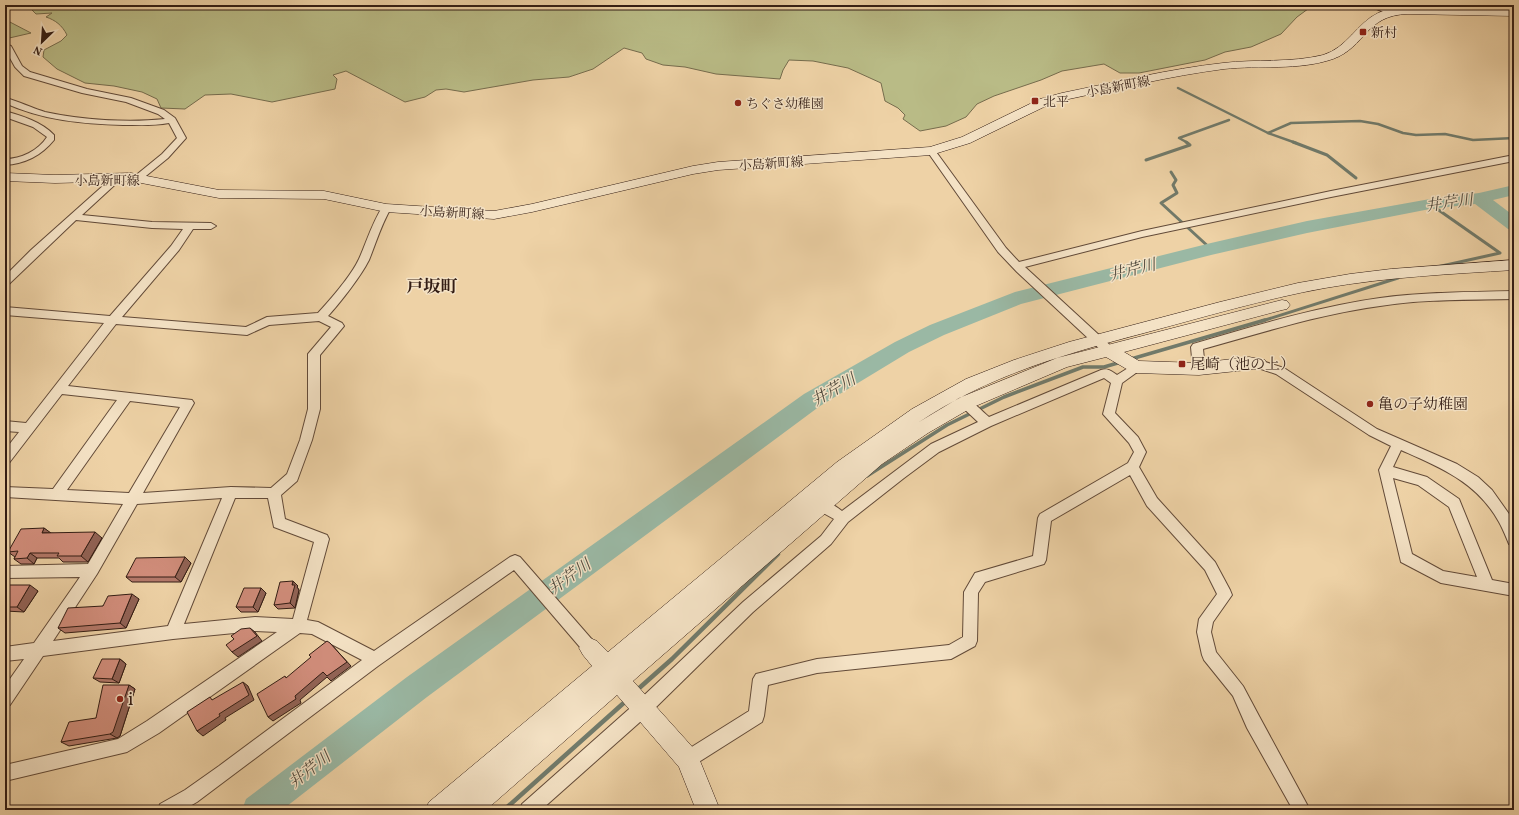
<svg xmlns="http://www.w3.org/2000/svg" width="1519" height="815" viewBox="0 0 1519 815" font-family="Vollkorn,'Noto Serif JP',serif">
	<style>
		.green { fill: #b9bb86; stroke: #766c4d }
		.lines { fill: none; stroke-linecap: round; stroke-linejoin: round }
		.stream-far3 { stroke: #717a6a; stroke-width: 2.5 }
		.stream-far2 { stroke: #717a6a; stroke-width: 3 }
		.stream-far1 { stroke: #717a6a; stroke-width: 3.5 }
		.stream { stroke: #717a6a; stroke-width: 4.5 }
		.river { fill: #9ab8a4; fill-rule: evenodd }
		.street-casing { stroke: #624a38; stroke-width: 2 }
		.secondary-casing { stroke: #331d14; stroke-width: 1 }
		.street { fill: #f4e2c5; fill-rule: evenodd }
		.secondary { fill: #f4e2c5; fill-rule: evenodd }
		.wall { fill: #b4796a; stroke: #331d14 }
		.shaded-wall { fill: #926356; stroke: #331d14 }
		.building { fill: #d18d7b; stroke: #331d14 }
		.poi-dot { fill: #8f2418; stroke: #f4e2c5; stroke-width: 1.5 }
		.labels { text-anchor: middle; stroke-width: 3; stroke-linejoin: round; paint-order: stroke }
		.far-poi-label { font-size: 13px; fill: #331d14; stroke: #f4e2c5; text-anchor: start }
		.far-street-label { font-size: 13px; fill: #331d14; stroke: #f4e2c5 }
		.poi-label { font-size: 15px; fill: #331d14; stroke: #f4e2c5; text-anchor: start }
		.water-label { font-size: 16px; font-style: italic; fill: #524c3f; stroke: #f4e2c5 }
		.quarter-label { font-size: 17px; font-weight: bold; fill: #331d14; stroke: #f4e2c5 }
		.near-poi-label { font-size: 18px; fill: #331d14; stroke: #f4e2c5; text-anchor: start }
	</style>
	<rect width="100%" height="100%" fill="#eed2a6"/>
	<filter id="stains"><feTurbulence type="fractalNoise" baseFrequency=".005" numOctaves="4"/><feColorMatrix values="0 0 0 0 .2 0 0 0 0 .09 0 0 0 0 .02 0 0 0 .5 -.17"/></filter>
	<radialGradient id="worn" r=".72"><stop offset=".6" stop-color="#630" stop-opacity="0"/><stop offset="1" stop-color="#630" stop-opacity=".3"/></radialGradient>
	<g class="green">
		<path d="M27,5H71L75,10L79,7L77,5L1312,6L1297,17L1281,34L1251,47L1225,52L1205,60L1139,73H1120L1104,64L1062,71L1041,80L994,96L977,104L966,117L946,126L920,131L903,119L905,115L898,108L885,101L881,83L848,68L813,61L789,60L783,70L780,79L716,74L685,67L663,65L646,59L642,53L624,48L593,69L569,77L533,80L464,92L446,89L436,90L425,97L405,102L346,71L333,75L337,79L335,89L272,102L231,94L205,95L185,109L161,108L157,99L142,92L114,86L85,83L57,69L43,57L44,50L61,41L67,35C62,25 55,20 46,17L52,13L36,14Z"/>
		<polygon points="5,21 8,21 31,33 5,39"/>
	</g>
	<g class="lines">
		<g class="stream-far3">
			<polyline points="1178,88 1268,133 1291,123 1360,121 1378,124 1403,133 1416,135 1445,134 1473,140 1514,138"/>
			<polyline points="1268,133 1296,143"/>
			<polyline points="1188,143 1179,138 1229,120"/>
		</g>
		<g class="stream-far2">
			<polyline points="1293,142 1327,155 1356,178"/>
			<polyline points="1146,160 1190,145 1186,142"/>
			<polyline points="1171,172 1176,180 1173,185 1177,193 1161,203 1211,249"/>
			<polyline points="1430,204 1500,253 1437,267"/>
			<polyline points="1262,321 1398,278"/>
		</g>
		<g class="stream-far1">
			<polyline points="1131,359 1265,320"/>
			<polyline points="867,476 947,425 1004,397 1083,367 1104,367 1121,362"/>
		</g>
		<g class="stream">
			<polyline points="637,690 672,659 778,554"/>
			<polyline points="504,810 627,700"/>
		</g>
		<polygon class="river" points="1514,185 1514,195 1493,200 1514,216 1514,231 1508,229 1475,204 1430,209 1307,233 1211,255 1021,304 944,335 909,352 820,406 427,697 282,810 242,810 246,799 407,677 804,394 895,342 930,325 1015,292 1211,243 1307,221 1430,199 1479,193"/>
		<g class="street-casing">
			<g id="street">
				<polygon points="1368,5 1379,5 1395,12 1394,14 1388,14"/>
				<path d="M5,44L11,46L22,66L30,72L87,89L131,98L164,110L175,118L186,138L168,158L141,180H135L133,178L135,176L162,154L177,138L169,123C154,126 139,125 123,125C83,124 42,120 5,103V98C19,101 31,108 45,112C82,120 128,123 165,119L158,114L126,102L82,93L24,76L15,67L5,49Z"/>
				<path d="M5,111C22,116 42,122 54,135V140C42,155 25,164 5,165V159C21,159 38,151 47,137L33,127L5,117Z"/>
				<polygon points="931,148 934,149 1006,248 1019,262 1142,231 1331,191 1514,155 1514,161 1331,197 1142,237 1025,267 1112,347 1114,350 1112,353 1104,353 1017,272 998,252 927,151"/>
				<path d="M117,175L120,176L122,178L120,180L82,215L152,222L211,223L216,226L211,229H193L179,250L122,317L246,327L267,317L318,313C330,300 351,276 359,259C367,241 372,223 383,206H389L391,208C381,225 376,243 369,260C361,276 340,303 328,316L342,323L344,326L320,355V409L312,440L297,481L281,495L285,519L327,535L329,539L307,620L318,622L374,651L510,557L515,555L520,557L595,643L597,648L595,653L590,655L585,653L514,570L378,666L197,802L183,810H158L160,804L185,790L219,766L362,660L312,634L300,633L159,733L127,752L5,781V765L118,739L147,721L277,632L255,631L173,639L43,656L10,705L5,708V686L24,659L5,661V647L34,643L80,577L5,578V566L88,564L123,504L5,497V487L53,489L117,400L62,394L9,463L5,464V450L19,432L5,431V421L26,423L104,323L5,315V307L110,316L171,246L183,229L152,228L76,220L9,284L5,286V276L31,250L114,176ZM319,321L331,327L308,354V409L300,440L287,474L271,488L231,487L143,493L194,403L192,400L68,386L116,324L247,335L269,325ZM130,401L180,407L129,493L67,490ZM222,498L168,626L53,641L97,574L137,504ZM235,498H268L274,527L314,542L293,619L255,617L184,624Z"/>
				<path d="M1514,291V299C1469,300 1424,299 1380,306C1320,314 1261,333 1203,349L1205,369L1203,372L1199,373L1195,372L1193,369L1191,347L1193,344C1254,326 1316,307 1380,298C1424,292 1469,292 1514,291Z"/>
				<path d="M1259,360L1284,368L1377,429L1457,464L1478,477L1492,490L1509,514L1514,525V546L1509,544C1506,537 1503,529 1499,522C1477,482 1441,468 1401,450L1393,467L1427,477L1459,499L1492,580L1514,584V596L1441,583L1401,562L1379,470L1391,446L1369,435L1276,374L1255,367L1253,364L1255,361ZM1393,478L1418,485L1449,507L1477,577L1443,571L1412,554Z"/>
				<path d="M1136,363L1140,364L1142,367L1140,370L1122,383L1115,413L1138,437L1146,452L1139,467L1157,498L1215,562L1230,590L1232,595L1213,622L1211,632L1216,652L1243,686L1259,716L1310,810H1293L1247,728L1233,696L1204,660L1202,655L1197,632L1199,619L1217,594L1205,570L1147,506L1130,475L1051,521L1046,560L1044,564L985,582L978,593L977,641L975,646L951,659L817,673L768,685L764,716L762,722L694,765L688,767L682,765L680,759L682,753L749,711L753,679L756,674L817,659L949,645L963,637L964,592L975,573L1033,556L1038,518L1040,514L1128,463L1134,452L1129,443L1103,414L1111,383L1104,378L991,426L939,452L904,478L848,522L831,544L753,612L649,714L541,810H520L522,804L637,702L743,602L821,536L834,519L816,509L814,505L816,501C825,498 835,506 842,511L931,444L978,422L961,406L959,403L961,400C971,397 981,411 989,417L1101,370C1108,368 1111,371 1117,375Z"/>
			</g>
		</g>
		<g class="secondary-casing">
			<g id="secondary">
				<path d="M1408,8L1514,10V16L1408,14C1365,15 1366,47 1333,59C1298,71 1260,65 1224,69C1170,76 1117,89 1064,100L1048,105L970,143L931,155L718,170L693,174L532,212L494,219L386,212L324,199L219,198L131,181L55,183L5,181V173L55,175L131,173L219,190L324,191L386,204L494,211L532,204L693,166L718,162L930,147L962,137L1040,99L1062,93C1116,82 1169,69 1223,63C1256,59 1291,63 1323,55C1347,48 1357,23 1378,13C1387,9 1398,8 1408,8Z"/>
				<path d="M1514,260V270C1451,274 1388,277 1325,288C1264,299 1204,317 1144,333C1065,354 987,376 919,422L959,398L1057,358L1282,300L1287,301L1290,305L1287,309L1282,310L1124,352L1139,361L1199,363L1249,357L1265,360L1267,364L1265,368L1199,375L1136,373L1130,371L1106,357L1067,367L971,408L928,433L882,464L633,681L696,751L720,810H696L679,767L617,695L486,810H425L429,802L592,666L583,655L579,648L583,641L590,638L597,641L608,652L837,462L912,409L966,379L1014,360L1069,342L1220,302L1298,283L1350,274L1391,269Z"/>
			</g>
		</g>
		<use href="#street" class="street"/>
		<use href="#secondary" class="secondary"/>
	</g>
	<g class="wall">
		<polygon points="44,528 50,533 102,538 88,562 63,562 59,558 37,558 34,564 21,564 14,559 15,557 8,552"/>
		<polygon points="185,557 191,563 181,582 132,582 126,577"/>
		<polygon points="293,581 298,586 297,587 299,590 295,608 278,609 274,605"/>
		<polygon points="5,585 38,591 24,612 5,611"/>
		<polygon points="261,588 266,593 258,612 241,612 236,607"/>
		<polygon points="139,599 126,628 65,633 58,628 103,606"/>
		<polygon points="120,659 126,664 119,683 100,682 93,678"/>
		<polygon points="129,685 135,689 120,736 117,738 69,746 61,742 96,718"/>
	</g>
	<g class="shaded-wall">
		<polygon points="44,528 51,533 42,533"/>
		<polygon points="95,532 102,538 88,562 81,556"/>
		<polygon points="30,553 37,558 34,564 27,558"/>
		<polygon points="185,557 191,563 181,582 175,577"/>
		<polygon points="293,581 298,586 297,587 299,590 295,608 290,603"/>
		<polygon points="30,585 38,591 24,612 17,607"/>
		<polygon points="261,588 266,593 258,612 253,607"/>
		<polygon points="132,594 139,599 126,628 120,623"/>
		<polygon points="250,628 255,632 262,641 238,657 232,652"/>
		<polygon points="330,643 351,666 331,681 327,677 300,700 301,703 273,721 268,717 295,696"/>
		<polygon points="120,659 126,664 119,683 112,679"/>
		<polygon points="243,682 248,686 254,700 225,718 226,720 203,736 197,731 219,714"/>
		<polygon points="129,685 135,689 120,736 117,738 110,734"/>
	</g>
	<g class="building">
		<polygon points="44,528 42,533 95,532 81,556 57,556 59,553 30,553 27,558 14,559 18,551 8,552 21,529"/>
		<polygon points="185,557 175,577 126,577 136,558"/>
		<polygon points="293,581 292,585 295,585 290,603 274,605 280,582"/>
		<polygon points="5,585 30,585 17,607 5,607"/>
		<polygon points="244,588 261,588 253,607 236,607"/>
		<polygon points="132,594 120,623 58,628 68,608 103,606 108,596"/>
		<polygon points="250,628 257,636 232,652 226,645 234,639 231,636 241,629"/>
		<polygon points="327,641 330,643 347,662 327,676 323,672 295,696 296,699 268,717 257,694 285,676 286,678 311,657 309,655"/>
		<polygon points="102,659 120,659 112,679 93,678"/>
		<polygon points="243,682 249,695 219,714 220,716 197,731 187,712 210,697 212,700"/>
		<polygon points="103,685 129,685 113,732 110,734 61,742 69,722 96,718"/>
	</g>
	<g class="poi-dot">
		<rect x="1359" y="28" width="8" height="8" rx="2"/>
		<rect x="1031" y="97" width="8" height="8" rx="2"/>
		<circle cx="738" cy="103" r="4"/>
		<rect x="1178" y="360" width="8" height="8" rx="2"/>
		<circle cx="1370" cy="404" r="4"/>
		<circle cx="120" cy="699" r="4"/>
	</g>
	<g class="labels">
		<g class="far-poi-label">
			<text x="1371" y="37">新村</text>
			<text x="1043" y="106">北平</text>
			<text x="746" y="108">ちぐさ幼稚園</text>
		</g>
		<g class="far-street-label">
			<text transform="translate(1118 86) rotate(-11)" y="5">小島新町線</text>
			<text transform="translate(771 163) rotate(-4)" y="5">小島新町線</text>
			<text x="107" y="185">小島新町線</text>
			<text transform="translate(452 212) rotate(3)" y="5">小島新町線</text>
		</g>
		<g class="poi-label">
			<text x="1190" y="369">尾崎（池の上）</text>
			<text x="1378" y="409">亀の子幼稚園</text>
		</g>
		<g class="water-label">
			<text transform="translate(1449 202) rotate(-8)" y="6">井芹川</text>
			<text transform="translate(1132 269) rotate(-14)" y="6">井芹川</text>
			<text transform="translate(833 389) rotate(-30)" y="6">井芹川</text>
			<text transform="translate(569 576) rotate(-36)" y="6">井芹川</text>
			<text transform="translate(309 769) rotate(-38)" y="6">井芹川</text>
		</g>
		<g class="quarter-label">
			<text x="432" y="292">戸坂町</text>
		</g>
		<g class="near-poi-label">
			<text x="128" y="705">i</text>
		</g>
	</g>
	<rect width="1519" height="815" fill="none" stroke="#eed2a6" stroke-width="20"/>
	<rect x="6" y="6" width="1507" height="803" fill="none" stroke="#331d14" stroke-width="2"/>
	<rect x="10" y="10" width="1499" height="795" fill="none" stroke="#331d14"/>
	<g transform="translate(42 42) rotate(205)" stroke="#f4e2c5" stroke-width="3" paint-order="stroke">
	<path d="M0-3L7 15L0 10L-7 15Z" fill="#331d14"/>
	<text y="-6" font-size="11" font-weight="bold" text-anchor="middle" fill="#331d14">N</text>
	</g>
	<rect width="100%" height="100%" filter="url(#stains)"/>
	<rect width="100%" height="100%" fill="url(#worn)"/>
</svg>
